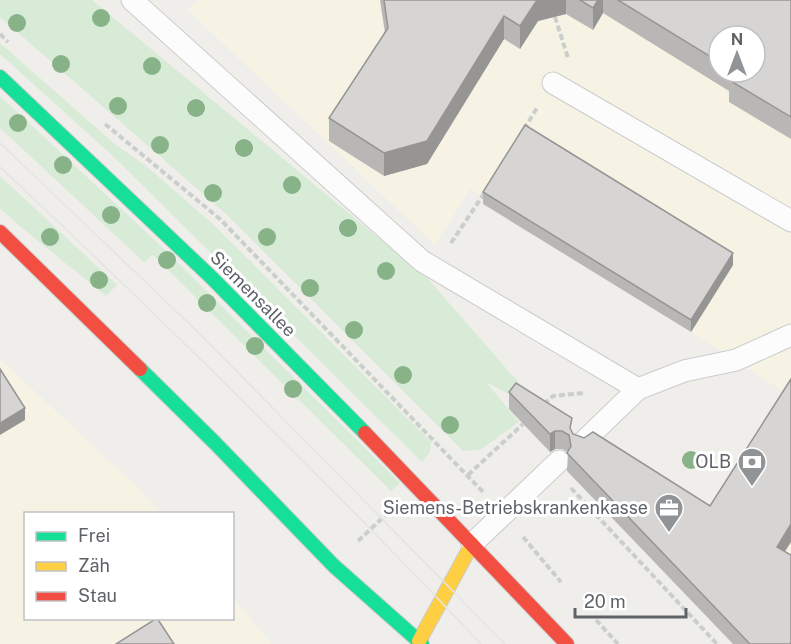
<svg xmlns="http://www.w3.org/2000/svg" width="791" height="644" viewBox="0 0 791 644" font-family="'Public Sans',sans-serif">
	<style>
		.commercial { fill: #f7f3e4; fill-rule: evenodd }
		.green { fill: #d8ebd6 }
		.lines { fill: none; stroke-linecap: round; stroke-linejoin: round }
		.lane-casing { stroke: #cbcccc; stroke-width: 23 }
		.fast-casing { stroke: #cacacb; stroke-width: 16 }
		.slow-casing { stroke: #cacacb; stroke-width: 16 }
		.jam-casing { stroke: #cacacb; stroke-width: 16 }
		.path { stroke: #cacfcc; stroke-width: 4; stroke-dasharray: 6 3; stroke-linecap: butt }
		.lane { stroke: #fdfcfc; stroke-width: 21 }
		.fast { stroke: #16e098; stroke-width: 14 }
		.slow { stroke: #ffcf43; stroke-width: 14 }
		.jam { stroke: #f24e42; stroke-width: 14 }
		.tram { stroke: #e4e4e4; stroke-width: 1.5 }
		.tree { fill: #88b388 }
		.wall { fill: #b8b7b5; fill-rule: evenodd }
		.shaded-wall { fill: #969594 }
		.building { fill: #d6d5d3; stroke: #969594; stroke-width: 1.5 }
		.labels { text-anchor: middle; stroke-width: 6; stroke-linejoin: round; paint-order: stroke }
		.street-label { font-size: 18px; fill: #5f6368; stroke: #fff }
		.poi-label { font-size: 18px; fill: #5f6368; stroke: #fff; text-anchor: end }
	</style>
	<rect width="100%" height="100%" fill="#efeeea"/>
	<g class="commercial">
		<path d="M198,0H791V644H733L635,542L665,495L733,540L790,396L736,360L483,204L482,196L470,189L435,245L188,10ZM719,36H755V72H719Z"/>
		<polygon points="0,359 138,488 160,513 26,514 26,618 232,618 233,598 272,644 0,644"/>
	</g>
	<g class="green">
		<polygon points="0,0 92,0 429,280 519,383 514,397 486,382 519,422 480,450 463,451 226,214 0,17"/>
		<polygon points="0,43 117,146 145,165 215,226 431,442 430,452 422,462 114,157 0,54"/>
		<polygon points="0,96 159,244 400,483 391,491 153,255 144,262 0,128"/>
		<polygon points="0,176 117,285 106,296 16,223 0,208"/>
	</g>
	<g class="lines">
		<g class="lane-casing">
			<g id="lane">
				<polyline points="132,0 422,261 638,389"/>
				<polyline points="553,83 791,221"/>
				<polyline points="582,443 638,389 684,371 736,360 791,335"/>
				<polyline points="472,544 559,461"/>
			</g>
		</g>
		<g class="fast-casing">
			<g id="fast">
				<polyline points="0,77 212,278 365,433"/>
				<polyline points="140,369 215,443 334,566 422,644"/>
			</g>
		</g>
		<g class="slow-casing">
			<polyline id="slow" points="419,641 472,544"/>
		</g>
		<g class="jam-casing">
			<g id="jam">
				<polyline points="0,232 140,369"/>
				<polyline points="365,433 567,644"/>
			</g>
		</g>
		<g class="path">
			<polyline points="555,17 568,58"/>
			<polyline points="0,34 8,42"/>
			<polyline points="105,124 220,219 484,493"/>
			<polyline points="524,129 537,108"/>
			<polyline points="451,243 485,192"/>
			<polyline points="544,404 553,396 584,393"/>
			<polyline points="468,475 523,424"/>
			<polyline points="571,488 717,644"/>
			<polyline points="523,537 561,582"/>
			<polyline points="358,541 392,509"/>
			<polyline points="596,620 618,644"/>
		</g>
		<use href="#lane" class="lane"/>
		<use href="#fast" class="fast"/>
		<use href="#slow" class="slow"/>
		<use href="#jam" class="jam"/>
		<g class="tram">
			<polyline points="0,143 201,335 505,644"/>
			<path d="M0,167C165,322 326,480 481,644"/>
		</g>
	</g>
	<g class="tree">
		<circle cx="101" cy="18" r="9"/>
		<circle cx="17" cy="23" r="9"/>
		<circle cx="61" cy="64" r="9"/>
		<circle cx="152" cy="66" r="9"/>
		<circle cx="118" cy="106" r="9"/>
		<circle cx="196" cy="108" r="9"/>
		<circle cx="18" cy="123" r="9"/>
		<circle cx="160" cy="145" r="9"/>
		<circle cx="244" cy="148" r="9"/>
		<circle cx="63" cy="165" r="9"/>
		<circle cx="292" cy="185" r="9"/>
		<circle cx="213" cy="193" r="9"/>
		<circle cx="111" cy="215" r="9"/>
		<circle cx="348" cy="228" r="9"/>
		<circle cx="50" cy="237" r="9"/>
		<circle cx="267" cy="237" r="9"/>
		<circle cx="167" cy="260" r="9"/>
		<circle cx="386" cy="271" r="9"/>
		<circle cx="99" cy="280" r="9"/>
		<circle cx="310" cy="288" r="9"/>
		<circle cx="207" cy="303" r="9"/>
		<circle cx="354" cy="330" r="9"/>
		<circle cx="255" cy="346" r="9"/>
		<circle cx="403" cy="375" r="9"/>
		<circle cx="293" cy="389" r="9"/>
		<circle cx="450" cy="425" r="9"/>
		<circle cx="691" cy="460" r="9"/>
	</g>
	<g class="wall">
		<path d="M380,0H791V139L729,102V91L603,13L593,30L566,14L538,21L520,49L504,39L427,164L384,176L329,141V118L385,33ZM719,36L755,72H719Z"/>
		<polygon points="483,192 733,265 691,332 483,204"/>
		<polygon points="509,392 572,431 573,434 710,506 785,552 791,644 733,644 567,471 568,452 562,449 555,449 550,452 509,409"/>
	</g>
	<g class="shaded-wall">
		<polygon points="537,0 566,0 566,14 538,21 520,49 520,26"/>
		<polygon points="598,0 603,0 603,13 593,30 593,8"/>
		<polygon points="504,16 504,39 427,164 384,176 384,153"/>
		<polygon points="733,253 733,265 691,332 691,320"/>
		<polygon points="25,408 25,420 0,435 0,423"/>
		<polygon points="555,431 555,449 550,452 550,434"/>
		<polygon points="791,524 791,542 777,564 777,547"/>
	</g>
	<g class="building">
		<polygon points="384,0 537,0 520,26 504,16 427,141 384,153 329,118 388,28"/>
		<polygon points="580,0 598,0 593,8"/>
		<polygon points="618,0 791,0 791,117 729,80 733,72 755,72 755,36 719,36 719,62"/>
		<polygon points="525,125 733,253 691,320 483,192"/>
		<polygon points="0,369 25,408 0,423"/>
		<polygon points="791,379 791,524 777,547 791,555 791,642 790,644 750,644 567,453 571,446 569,435 562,431 555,431 550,434 509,392 516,383 572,418 570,428 573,434 584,438 593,432 710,506"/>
		<polygon points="157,618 174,644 116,644"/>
	</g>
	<defs>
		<g id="bank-pin" transform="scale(1.5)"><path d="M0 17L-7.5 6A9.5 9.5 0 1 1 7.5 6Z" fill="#919496" stroke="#fff"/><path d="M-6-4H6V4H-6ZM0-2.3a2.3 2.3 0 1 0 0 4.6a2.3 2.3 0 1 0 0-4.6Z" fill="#fff"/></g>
		<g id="office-pin" transform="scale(1.5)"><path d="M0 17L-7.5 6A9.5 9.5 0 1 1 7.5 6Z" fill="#919496" stroke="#fff"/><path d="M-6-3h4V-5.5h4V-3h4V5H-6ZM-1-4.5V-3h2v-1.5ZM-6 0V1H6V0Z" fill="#fff"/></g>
	</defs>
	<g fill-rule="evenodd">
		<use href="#bank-pin" x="752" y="462"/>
		<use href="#office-pin" x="669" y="508"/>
	</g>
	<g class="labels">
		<g class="street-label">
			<text transform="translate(253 294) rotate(45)" y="6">Siemensallee</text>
		</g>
		<g class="poi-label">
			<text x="731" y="468">OLB</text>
			<text x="648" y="514">Siemens-Betriebskrankenkasse</text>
		</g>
	</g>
	<rect x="24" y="512" width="210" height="108" fill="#ffffff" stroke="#bfc1c3" stroke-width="1.5"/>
	<rect x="36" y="532" width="30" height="9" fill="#16e098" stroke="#bfc1c3" stroke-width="1.5"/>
	<text x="78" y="542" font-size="18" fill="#5f6368">Frei</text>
	<rect x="36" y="562" width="30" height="9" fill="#ffcf43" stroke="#bfc1c3" stroke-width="1.5"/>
	<text x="78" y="572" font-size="18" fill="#5f6368">Zäh</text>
	<rect x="36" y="592" width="30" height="9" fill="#f24e42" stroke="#bfc1c3" stroke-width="1.5"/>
	<text x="78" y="602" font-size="18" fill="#5f6368">Stau</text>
	<g transform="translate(737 54)"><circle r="28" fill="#ffffff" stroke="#bfc1c3" stroke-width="1.5"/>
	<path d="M0-4.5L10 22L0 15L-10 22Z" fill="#919496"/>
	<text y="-9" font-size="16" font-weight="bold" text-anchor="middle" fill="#5f6368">N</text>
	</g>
	<path d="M575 608v9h111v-9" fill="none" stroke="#5f6368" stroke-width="3"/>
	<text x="584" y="608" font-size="18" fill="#5f6368" stroke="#ffffff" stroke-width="4.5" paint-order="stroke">20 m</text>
</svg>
